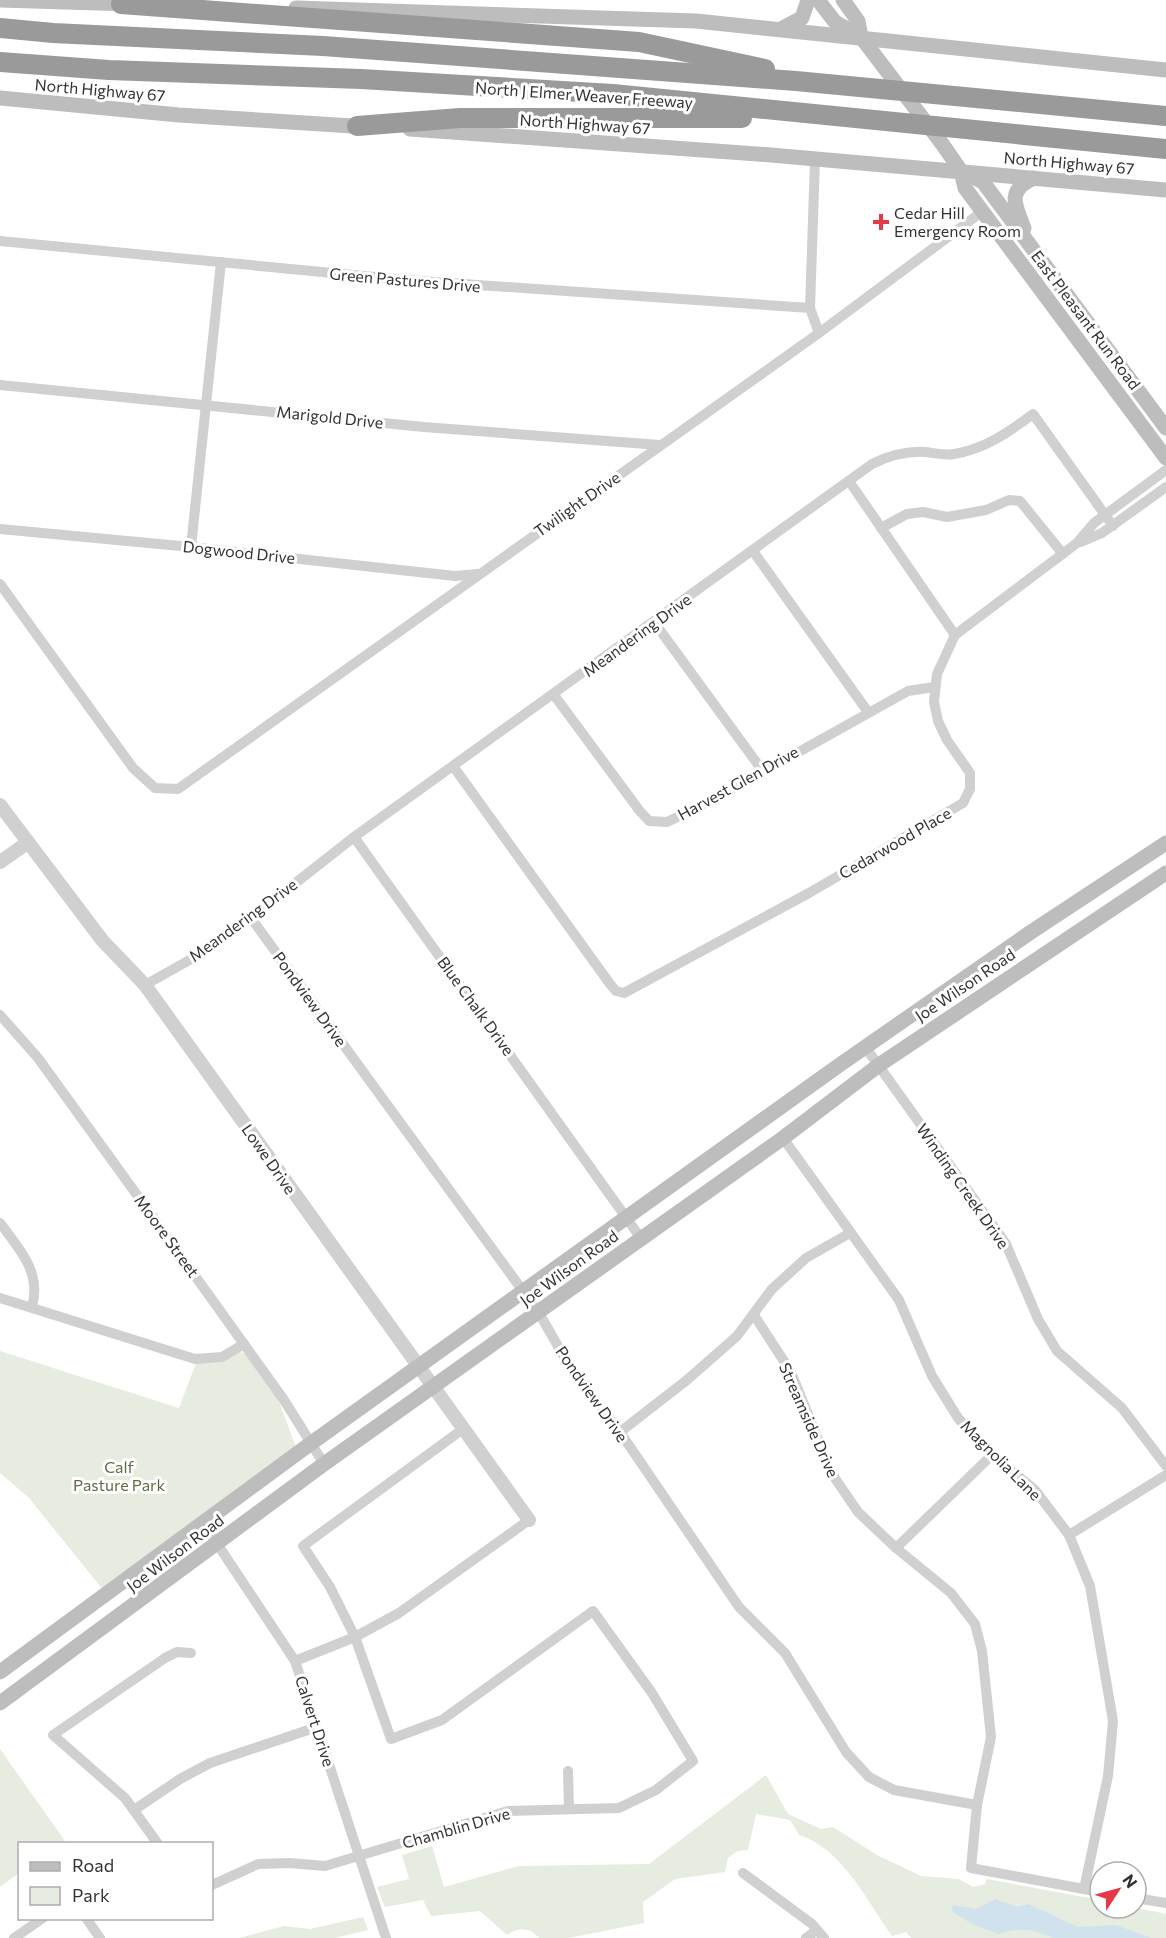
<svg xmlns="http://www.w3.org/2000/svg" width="1166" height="1938" viewBox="0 0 1166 1938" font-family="Commissioner,sans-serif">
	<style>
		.green { fill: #e6ecdf }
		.water { fill: #cfe2ee }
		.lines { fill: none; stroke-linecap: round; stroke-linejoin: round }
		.minor { stroke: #d0d0d0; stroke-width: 10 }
		.tertiary { stroke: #d0d0d0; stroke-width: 14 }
		.secondary { stroke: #bdbdbd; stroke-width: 15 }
		.motorway { stroke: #9a9a9a; stroke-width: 20 }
		.poi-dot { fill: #e63946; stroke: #fff; stroke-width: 2 }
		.labels { text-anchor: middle; stroke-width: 6; stroke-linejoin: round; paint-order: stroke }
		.street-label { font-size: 16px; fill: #333; stroke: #fff }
		.poi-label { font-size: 16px; fill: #333; stroke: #fff; text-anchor: start }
		.park-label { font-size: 16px; fill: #56703f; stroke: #fff }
	</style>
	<rect width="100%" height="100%" fill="#fff"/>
	<g class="green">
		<polygon points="0,1351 179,1408 196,1363 240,1352 246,1354 278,1399 297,1450 104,1591 29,1498 0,1473"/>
		<polygon points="0,1749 65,1841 61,1843 20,1844 19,1873 0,1887"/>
		<path d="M766,1775L788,1814L821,1829L833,1827L877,1855L921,1876L959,1879L973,1887L985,1884L987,1879L1100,1900V1908H1136L1162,1913L1166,1914V1938H911L906,1932L892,1936C867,1901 842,1848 799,1835L790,1820L756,1814L748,1850L738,1851L728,1858L725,1872L675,1879L643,1902L644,1923L569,1938H539C529,1927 519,1927 507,1935L480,1911L431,1916L423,1900L385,1907L377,1887L409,1879L402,1855L432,1846L444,1887L519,1866L649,1864Z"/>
		<polygon points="363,1917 368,1930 335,1938 239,1938 284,1926 310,1929"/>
	</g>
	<path class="water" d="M995,1899L1018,1907L1028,1904L1078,1927L1116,1925L1151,1938H1053C1034,1929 1018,1927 999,1934L972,1924L953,1912L952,1905L976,1909Z"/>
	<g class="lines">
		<g class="minor">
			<polyline points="815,160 810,308 819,333"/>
			<polyline points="0,241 406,280 810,308"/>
			<polyline points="0,385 424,427 660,445"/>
			<polyline points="849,481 955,635"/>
			<polyline points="881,528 907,514 923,512 947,517 986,510 1009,500 1020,501 1063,554"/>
			<polyline points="0,529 191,547 455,576 477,574"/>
			<polyline points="1081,542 1102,533 1166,487"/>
			<polyline points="191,547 221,262"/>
			<polyline points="753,551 868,712"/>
			<polyline points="0,584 133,768 155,788 178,789 819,333 983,211"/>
			<polyline points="654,622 762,770"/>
			<polyline points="554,695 639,810 649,821 667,822 711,801 908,691 934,687"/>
			<polyline points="453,766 610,984 616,991 624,993 809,893 963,803 970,789 970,773 947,740 938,721 934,702 937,674 955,635 1077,543 1094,523 1166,470"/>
			<polyline points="354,837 640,1237"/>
			<polyline points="251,918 539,1313 567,1362 620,1432 739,1607 785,1653 846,1752 869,1777 894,1790 977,1805"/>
			<path d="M145,985L202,953L251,918L354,837L872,464C890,455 906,451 926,452C935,453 945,456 954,454C985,449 1009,432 1033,414L1113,526"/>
			<polyline points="0,1015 38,1058 150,1213 284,1400 324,1464"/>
			<polyline points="866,1048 1006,1244 1038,1319 1057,1351 1122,1408 1166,1466"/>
			<polyline points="783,1138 899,1300 932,1376 958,1418 992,1455 1035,1490 1069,1535 1090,1586 1113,1721 1108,1776 1084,1889"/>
			<path d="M0,1223C19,1249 42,1272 32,1307"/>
			<polyline points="0,1298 195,1359 222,1357 244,1344"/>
			<polyline points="754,1315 791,1372 832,1474 858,1512 896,1548 951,1593 975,1624 982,1651 991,1737 977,1805 971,1868 1100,1892"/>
			<polyline points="620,1432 687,1380 737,1336 772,1289 806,1258 850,1233"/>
			<polyline points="204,1524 295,1661 386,1938"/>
			<polyline points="1069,1535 1166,1475"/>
			<polyline points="896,1548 992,1455"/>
			<polyline points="295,1661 355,1637 399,1613 529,1520"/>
			<polyline points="568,1771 569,1808"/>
			<polyline points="134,1810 180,1779 210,1763 317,1727"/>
			<polyline points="158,1844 125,1798 53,1735 165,1658 177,1652 191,1653"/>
			<polyline points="743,1873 812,1924 824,1938"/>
			<polyline points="212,1885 258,1864 289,1863 325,1866 508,1811 619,1808 656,1790 693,1761 652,1693 593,1611 442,1720 391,1739 355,1637 330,1587 303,1546 463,1429"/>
			<polyline points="1136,1898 1166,1903"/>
			<polyline points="86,1918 100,1938"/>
			<polyline points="14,1938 43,1918"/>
			<polyline points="806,1938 817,1930"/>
		</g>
		<g class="tertiary">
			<polyline points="0,805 102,940 145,985 529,1520"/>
			<polyline points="0,862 27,843"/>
		</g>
		<g class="secondary">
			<polyline points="0,0 131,4"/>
			<polyline points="818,0 835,22 861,37 943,145 961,171 965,188 1166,458"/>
			<polyline points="843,0 858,21 861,37"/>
			<polyline points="296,8 696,21 1166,70"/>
			<polyline points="781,29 802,18 808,0"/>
			<polyline points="0,98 179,115 368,127"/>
			<polyline points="410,129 771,155 1166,190"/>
			<polyline points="966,173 983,182 1166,428"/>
			<path d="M1024,228C1015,205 1006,190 1034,178"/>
			<polyline points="0,1672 310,1444 838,1066 1031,932 1166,843"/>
			<polyline points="0,1703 324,1464 783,1138 879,1065 1166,873"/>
		</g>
		<g class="motorway">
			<polyline points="121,4 639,42 765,69"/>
			<polyline points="0,28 53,33 323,46 796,81 1166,116"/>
			<polyline points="0,62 109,70 361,79 613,94 1166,149"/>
			<polyline points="357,126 460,118 742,118"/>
		</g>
	</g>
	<path class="poi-dot" d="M878 213h6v6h6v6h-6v6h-6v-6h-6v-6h6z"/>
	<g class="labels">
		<g class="street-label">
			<text transform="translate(100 90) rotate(5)" y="6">North Highway 67</text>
			<text transform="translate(584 95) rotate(4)" y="6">North J Elmer Weaver Freeway</text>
			<text transform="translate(585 124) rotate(4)" y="6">North Highway 67</text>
			<text transform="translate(1069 163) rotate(5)" y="6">North Highway 67</text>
			<text transform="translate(405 280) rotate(5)" y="6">Green Pastures Drive</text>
			<text transform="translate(1086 320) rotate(53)" y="6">East Pleasant Run Road</text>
			<text transform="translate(330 417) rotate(6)" y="6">Marigold Drive</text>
			<text transform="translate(577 504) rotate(-35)" y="6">Twilight Drive</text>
			<text transform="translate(239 552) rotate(6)" y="6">Dogwood Drive</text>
			<text transform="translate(637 635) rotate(-36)" y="6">Meandering Drive</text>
			<text transform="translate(738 783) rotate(-29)" y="6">Harvest Glen Drive</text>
			<text transform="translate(895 843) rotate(-30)" y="6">Cedarwood Place</text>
			<text transform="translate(243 920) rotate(-36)" y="6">Meandering Drive</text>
			<text transform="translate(965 985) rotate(-34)" y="6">Joe Wilson Road</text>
			<text transform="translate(310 999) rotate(54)" y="6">Pondview Drive</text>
			<text transform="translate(476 1006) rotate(54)" y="6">Blue Chalk Drive</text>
			<text transform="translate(269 1159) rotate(55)" y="6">Lowe Drive</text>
			<text transform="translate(963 1186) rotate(55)" y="6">Winding Creek Drive</text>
			<text transform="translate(167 1236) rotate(54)" y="6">Moore Street</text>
			<text transform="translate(569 1268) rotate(-36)" y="6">Joe Wilson Road</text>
			<text transform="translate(592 1394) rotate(55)" y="6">Pondview Drive</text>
			<text transform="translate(809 1420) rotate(66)" y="6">Streamside Drive</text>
			<text transform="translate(1001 1460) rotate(45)" y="6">Magnolia Lane</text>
			<text transform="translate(175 1553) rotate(-37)" y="6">Joe Wilson Road</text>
			<text transform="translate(315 1721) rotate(72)" y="6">Calvert Drive</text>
			<text transform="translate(456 1828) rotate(-16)" y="6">Chamblin Drive</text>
		</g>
		<g class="poi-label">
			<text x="894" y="219">Cedar Hill<tspan x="894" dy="18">Emergency Room</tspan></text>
		</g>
		<g class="park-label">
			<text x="119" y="1473">Calf<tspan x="119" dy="18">Pasture Park</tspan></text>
		</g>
	</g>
	<rect x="18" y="1842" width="195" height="78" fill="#ffffff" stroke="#adadad" stroke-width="1.5"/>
	<rect x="30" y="1862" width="30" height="9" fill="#bdbdbd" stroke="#adadad" stroke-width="1.5"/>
	<text x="72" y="1872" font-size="18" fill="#333333">Road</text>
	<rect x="30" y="1887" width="30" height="18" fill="#e6ecdf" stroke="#adadad" stroke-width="1.5"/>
	<text x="72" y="1902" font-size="18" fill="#333333">Park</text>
	<g transform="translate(1118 1890) rotate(54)"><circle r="28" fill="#ffffff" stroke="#adadad" stroke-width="1.5"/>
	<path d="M0-4.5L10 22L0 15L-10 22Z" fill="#e63946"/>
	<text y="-9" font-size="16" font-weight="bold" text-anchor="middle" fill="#333333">N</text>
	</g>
</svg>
